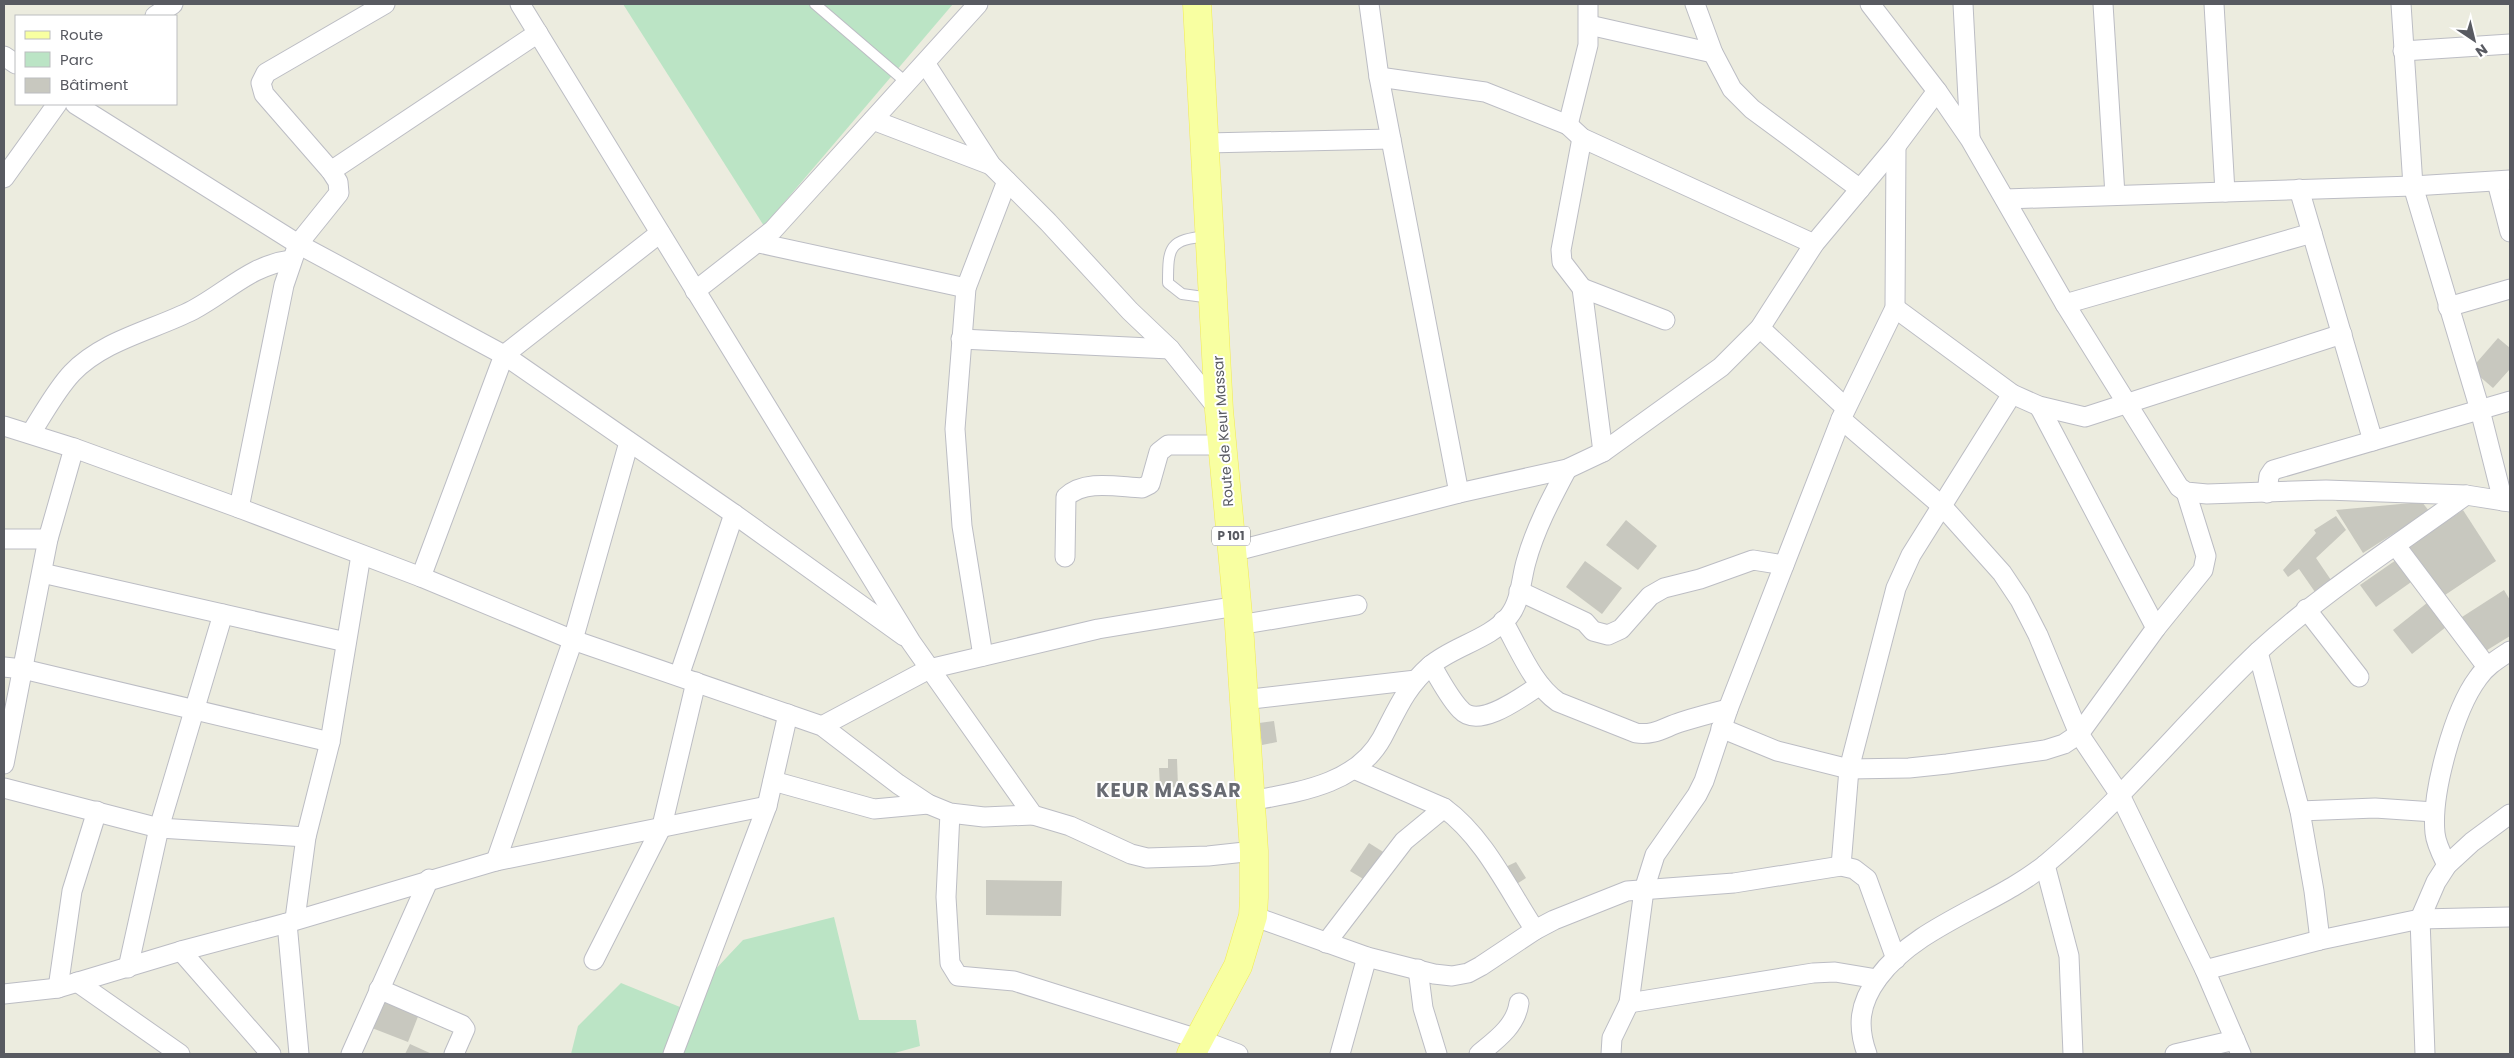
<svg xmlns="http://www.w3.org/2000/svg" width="2514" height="1058" viewBox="0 0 2514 1058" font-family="Poppins,sans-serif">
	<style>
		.green { fill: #bbe4c5 }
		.building { fill: #c8c8bf }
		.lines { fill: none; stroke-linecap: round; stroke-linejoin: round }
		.service-casing { stroke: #bcbdc4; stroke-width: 12 }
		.minor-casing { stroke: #bcbdc4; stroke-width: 21 }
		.primary-casing { stroke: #f2eb52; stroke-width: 29 }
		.service { stroke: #fff; stroke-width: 10 }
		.minor { stroke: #fff; stroke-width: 19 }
		.primary { stroke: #f8ffa1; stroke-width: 28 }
		.labels { text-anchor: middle; stroke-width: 4; stroke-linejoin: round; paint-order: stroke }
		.shield { fill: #fff; stroke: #8a8c90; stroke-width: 1 }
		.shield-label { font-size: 12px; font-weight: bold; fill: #585a61 }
		.street-label { font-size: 14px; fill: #585a61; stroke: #fff }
		.district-label { font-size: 19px; font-weight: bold; letter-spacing: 1px; fill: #696c73; stroke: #fff }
	</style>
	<rect width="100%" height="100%" fill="#ececdf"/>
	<g class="green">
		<polygon points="623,4 953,4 764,226"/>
		<polygon points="834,917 859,1020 916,1020 920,1046 891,1054 571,1054 578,1026 621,983 680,1007 743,940"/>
	</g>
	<g class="building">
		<polygon points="2498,338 2510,348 2510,369 2493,388 2471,369"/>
		<polygon points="2422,502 2429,511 2363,553 2336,510"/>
		<polygon points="2463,510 2496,561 2442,597 2409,546"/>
		<polygon points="2336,516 2346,530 2316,558 2331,580 2315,592 2299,569 2288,577 2283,570 2316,533 2314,530"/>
		<polygon points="1626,520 1657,546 1638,570 1606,545"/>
		<polygon points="2399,558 2414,580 2376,607 2360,585"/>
		<polygon points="1585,561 1622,588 1602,614 1566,587"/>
		<polygon points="2504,590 2510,600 2510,636 2484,652 2462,617"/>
		<polygon points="2432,599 2451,623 2412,654 2393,630"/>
		<polygon points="1274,721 1277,742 1262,745 1259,723"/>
		<polygon points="1168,759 1177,759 1178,787 1160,788 1159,768 1168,768"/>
		<polygon points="1369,843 1388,855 1370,883 1350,871"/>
		<polygon points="1516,862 1526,878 1509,889 1497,871"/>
		<polygon points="986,880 1062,881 1061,916 986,915"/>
		<polygon points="383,1000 419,1014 408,1042 372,1028"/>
		<polygon points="410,1044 432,1054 405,1054"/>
	</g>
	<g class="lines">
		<g class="service-casing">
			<g id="service">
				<polyline points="815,4 907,83"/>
				<path d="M1208,236C1169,240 1168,246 1168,283L1182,294L1211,298"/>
			</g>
		</g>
		<g class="minor-casing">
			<g id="minor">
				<polyline points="520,4 911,642 1033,815 1070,826 1131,854 1147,858 1208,856 1254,851"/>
				<polyline points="1369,4 1379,77 1459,493"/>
				<polyline points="1695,4 1713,53 1732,89 1752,109 1860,189"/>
				<polyline points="1870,4 1937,91 1970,139 2065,304 2179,487 2186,492 2207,494 2326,490 2466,495 2510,502"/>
				<polyline points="1963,4 1970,137"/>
				<polyline points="2103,4 2115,195"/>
				<polyline points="2214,4 2225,192"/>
				<polyline points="2401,4 2413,186 2480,410 2503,501"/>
				<polyline points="155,16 173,4"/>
				<polyline points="1589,25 1713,53"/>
				<polyline points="2403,51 2510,44"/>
				<polyline points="4,56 16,64"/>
				<polyline points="925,63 991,165 1048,222 1130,311 1170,349 1219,410"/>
				<polyline points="1379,77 1485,92 1568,125 1582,138 1814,244"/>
				<polyline points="75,104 298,244 504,355 734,514 904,636"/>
				<polyline points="873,120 991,165"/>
				<polyline points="1568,125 1588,45 1588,4"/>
				<polyline points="1207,143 1391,139"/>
				<polyline points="331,171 538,33"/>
				<polyline points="4,178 57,104"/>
				<polyline points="2497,182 2510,232"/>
				<polyline points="2299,189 2373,441"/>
				<polyline points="2005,199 2413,186 2510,180"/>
				<polyline points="759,243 966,288"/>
				<polyline points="1582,288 1562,262 1561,250 1582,138"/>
				<polyline points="695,291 773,230 978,4"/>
				<polyline points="2065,304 2312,233"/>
				<polyline points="2448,307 2510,289"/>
				<polyline points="1895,308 2012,394 2039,406 2085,417 2342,334"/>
				<polyline points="1760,328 1846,408"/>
				<polyline points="961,339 1170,349"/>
				<polyline points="2039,406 2156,628"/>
				<polyline points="1841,419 1943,507 2002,573 2020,600 2038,635 2079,734 2120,795 2205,970 2241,1054"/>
				<polyline points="4,426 74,448 239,508 421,577 573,640 822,726 898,784 928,804 950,813 984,817 1033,815"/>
				<path d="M31,433C44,413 56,390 72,373C103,340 154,330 193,310C227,292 251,265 291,260"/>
				<polyline points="1603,452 1582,288 1665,320"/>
				<polyline points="2267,493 2269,476 2273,470 2510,401"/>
				<polyline points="239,508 284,285 298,244 339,193 338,182 331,171 264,94 261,83 266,73 385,4"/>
				<polyline points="4,539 48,539"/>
				<polyline points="2396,546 2487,667"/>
				<polyline points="1232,552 1459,493 1567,469 1603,452 1721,367 1760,328 1814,244 1896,146 1937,91"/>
				<path d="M1065,557L1066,497C1085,479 1118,487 1142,488L1150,484L1159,452L1168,445H1222"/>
				<polyline points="42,573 346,642"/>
				<polyline points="421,577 504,355 660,233"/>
				<polyline points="1519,591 1585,622 1593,631 1608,635 1621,629 1650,596 1664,588 1700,579 1753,560 1784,565"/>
				<polyline points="2306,609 2359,677"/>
				<path d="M1503,621C1519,648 1532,684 1558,702L1636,733C1654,736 1665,727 1681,722C1697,717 1712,713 1728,709"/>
				<polyline points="1239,625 1357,605"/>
				<polyline points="2258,652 2300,811 2314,891 2320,940"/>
				<polyline points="983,656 962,526 955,429 966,288 1007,181"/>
				<path d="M1431,665C1440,679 1449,698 1461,710C1479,730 1523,696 1540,685"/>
				<polyline points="4,667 23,669 330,742"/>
				<polyline points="679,676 734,514"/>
				<polyline points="1243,700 1416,680"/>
				<polyline points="822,726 929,669 1098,629 1237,606"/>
				<polyline points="1721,728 1777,751 1849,769 1909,768 1947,764 2045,750 2064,744 2079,734 2156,628 2203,570 2206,556 2186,492"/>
				<polyline points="4,764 48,539 74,448"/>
				<path d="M1354,769L1444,808C1484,837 1508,889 1535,930"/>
				<polyline points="773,781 874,809 928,804"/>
				<polyline points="4,788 159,828 306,837"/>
				<path d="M1250,801C1298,792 1356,785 1382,738C1397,710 1405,688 1430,666C1453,646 1489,640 1509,616C1521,601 1521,579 1526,562C1535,529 1551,499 1567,469"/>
				<polyline points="2300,811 2375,808 2434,812"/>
				<polyline points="950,813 946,897 950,963 958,976 1014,981 1198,1039 1238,1054"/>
				<polyline points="496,861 573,640 629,442"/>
				<polyline points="2045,865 2069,956 2073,1054"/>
				<path d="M2447,865C2442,855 2436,844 2435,833C2431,793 2454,710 2478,678C2486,666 2498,659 2510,651"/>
				<polyline points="1841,866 1849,769 1896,588 1911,555 2012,394"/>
				<polyline points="1253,916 1367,957 1434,974 1452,976 1468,973 1481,966 1535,930 1554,920 1627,891 1734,883 1841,866 1854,869 1867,879 1896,959"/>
				<polyline points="295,919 306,837 330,742 361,555"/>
				<polyline points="287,923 299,1054"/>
				<polyline points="1326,943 1404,841 1444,808"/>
				<polyline points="181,951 271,1054"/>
				<polyline points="594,960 662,826 696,682"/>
				<polyline points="128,968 159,828 223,614"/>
				<polyline points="1418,969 1423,1008 1437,1054"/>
				<polyline points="2205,970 2320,940 2420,919 2510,917"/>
				<polyline points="77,982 180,1054"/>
				<polyline points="58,988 72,891 97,811"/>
				<polyline points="379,989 462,1025 465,1029 454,1054"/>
				<polyline points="4,994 58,988 181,951 287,923 496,861 767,806"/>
				<polyline points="1629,1003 1813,973 1835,972 1877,979"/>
				<polyline points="351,1054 429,879"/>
				<polyline points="673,1054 767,806 788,714"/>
				<polyline points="1340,1054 1367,957"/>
				<path d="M1479,1054C1496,1040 1516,1026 1519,1003"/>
				<polyline points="1611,1054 1612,1038 1629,1003 1644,890 1655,855 1697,795 1704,781 1728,709 1841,419 1895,308 1896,146"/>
				<path d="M1867,1054C1857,1026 1859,1004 1878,978C1917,925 1996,905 2046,864C2123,800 2186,720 2259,651C2323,592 2396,546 2466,495"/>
				<polyline points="2175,1054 2235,1040"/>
				<polyline points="2425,1054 2420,919 2436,882 2447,865 2472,842 2510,814"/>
			</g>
		</g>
		<g class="primary-casing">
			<polyline id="primary" points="1191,1054 1238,966 1253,916 1254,897 1254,851 1239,625 1219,410 1197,4"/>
		</g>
		<use href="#service" class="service"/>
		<use href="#minor" class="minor"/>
		<use href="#primary" class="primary"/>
	</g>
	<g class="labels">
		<rect class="shield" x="1212" y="526.5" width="38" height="19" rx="4"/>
		<g class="shield-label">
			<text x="1231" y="540">P 101</text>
		</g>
		<g class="street-label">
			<text transform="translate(1223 431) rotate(-94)" y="5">Route de Keur Massar</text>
		</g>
		<g class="district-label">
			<text x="1169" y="797">KEUR MASSAR</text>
		</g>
	</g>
	<rect width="2514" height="1058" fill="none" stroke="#585a61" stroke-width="10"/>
	<rect x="15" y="15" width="162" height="90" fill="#ffffff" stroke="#bcbdc0"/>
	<rect x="25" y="31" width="25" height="8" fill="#f8ffa1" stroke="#bcbdc0"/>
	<text x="60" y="40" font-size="15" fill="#585a61">Route</text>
	<rect x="25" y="52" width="25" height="15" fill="#bbe4c5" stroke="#bcbdc0"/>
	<text x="60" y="65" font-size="15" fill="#585a61">Parc</text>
	<rect x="25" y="78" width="25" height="15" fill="#c8c8bf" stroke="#bcbdc0"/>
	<text x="60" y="90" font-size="15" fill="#585a61">Bâtiment</text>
	<g transform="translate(2474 40) rotate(145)" stroke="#ffffff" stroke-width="4" paint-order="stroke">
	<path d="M0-4L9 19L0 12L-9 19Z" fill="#585a61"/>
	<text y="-8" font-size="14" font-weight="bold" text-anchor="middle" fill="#585a61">N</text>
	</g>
</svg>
